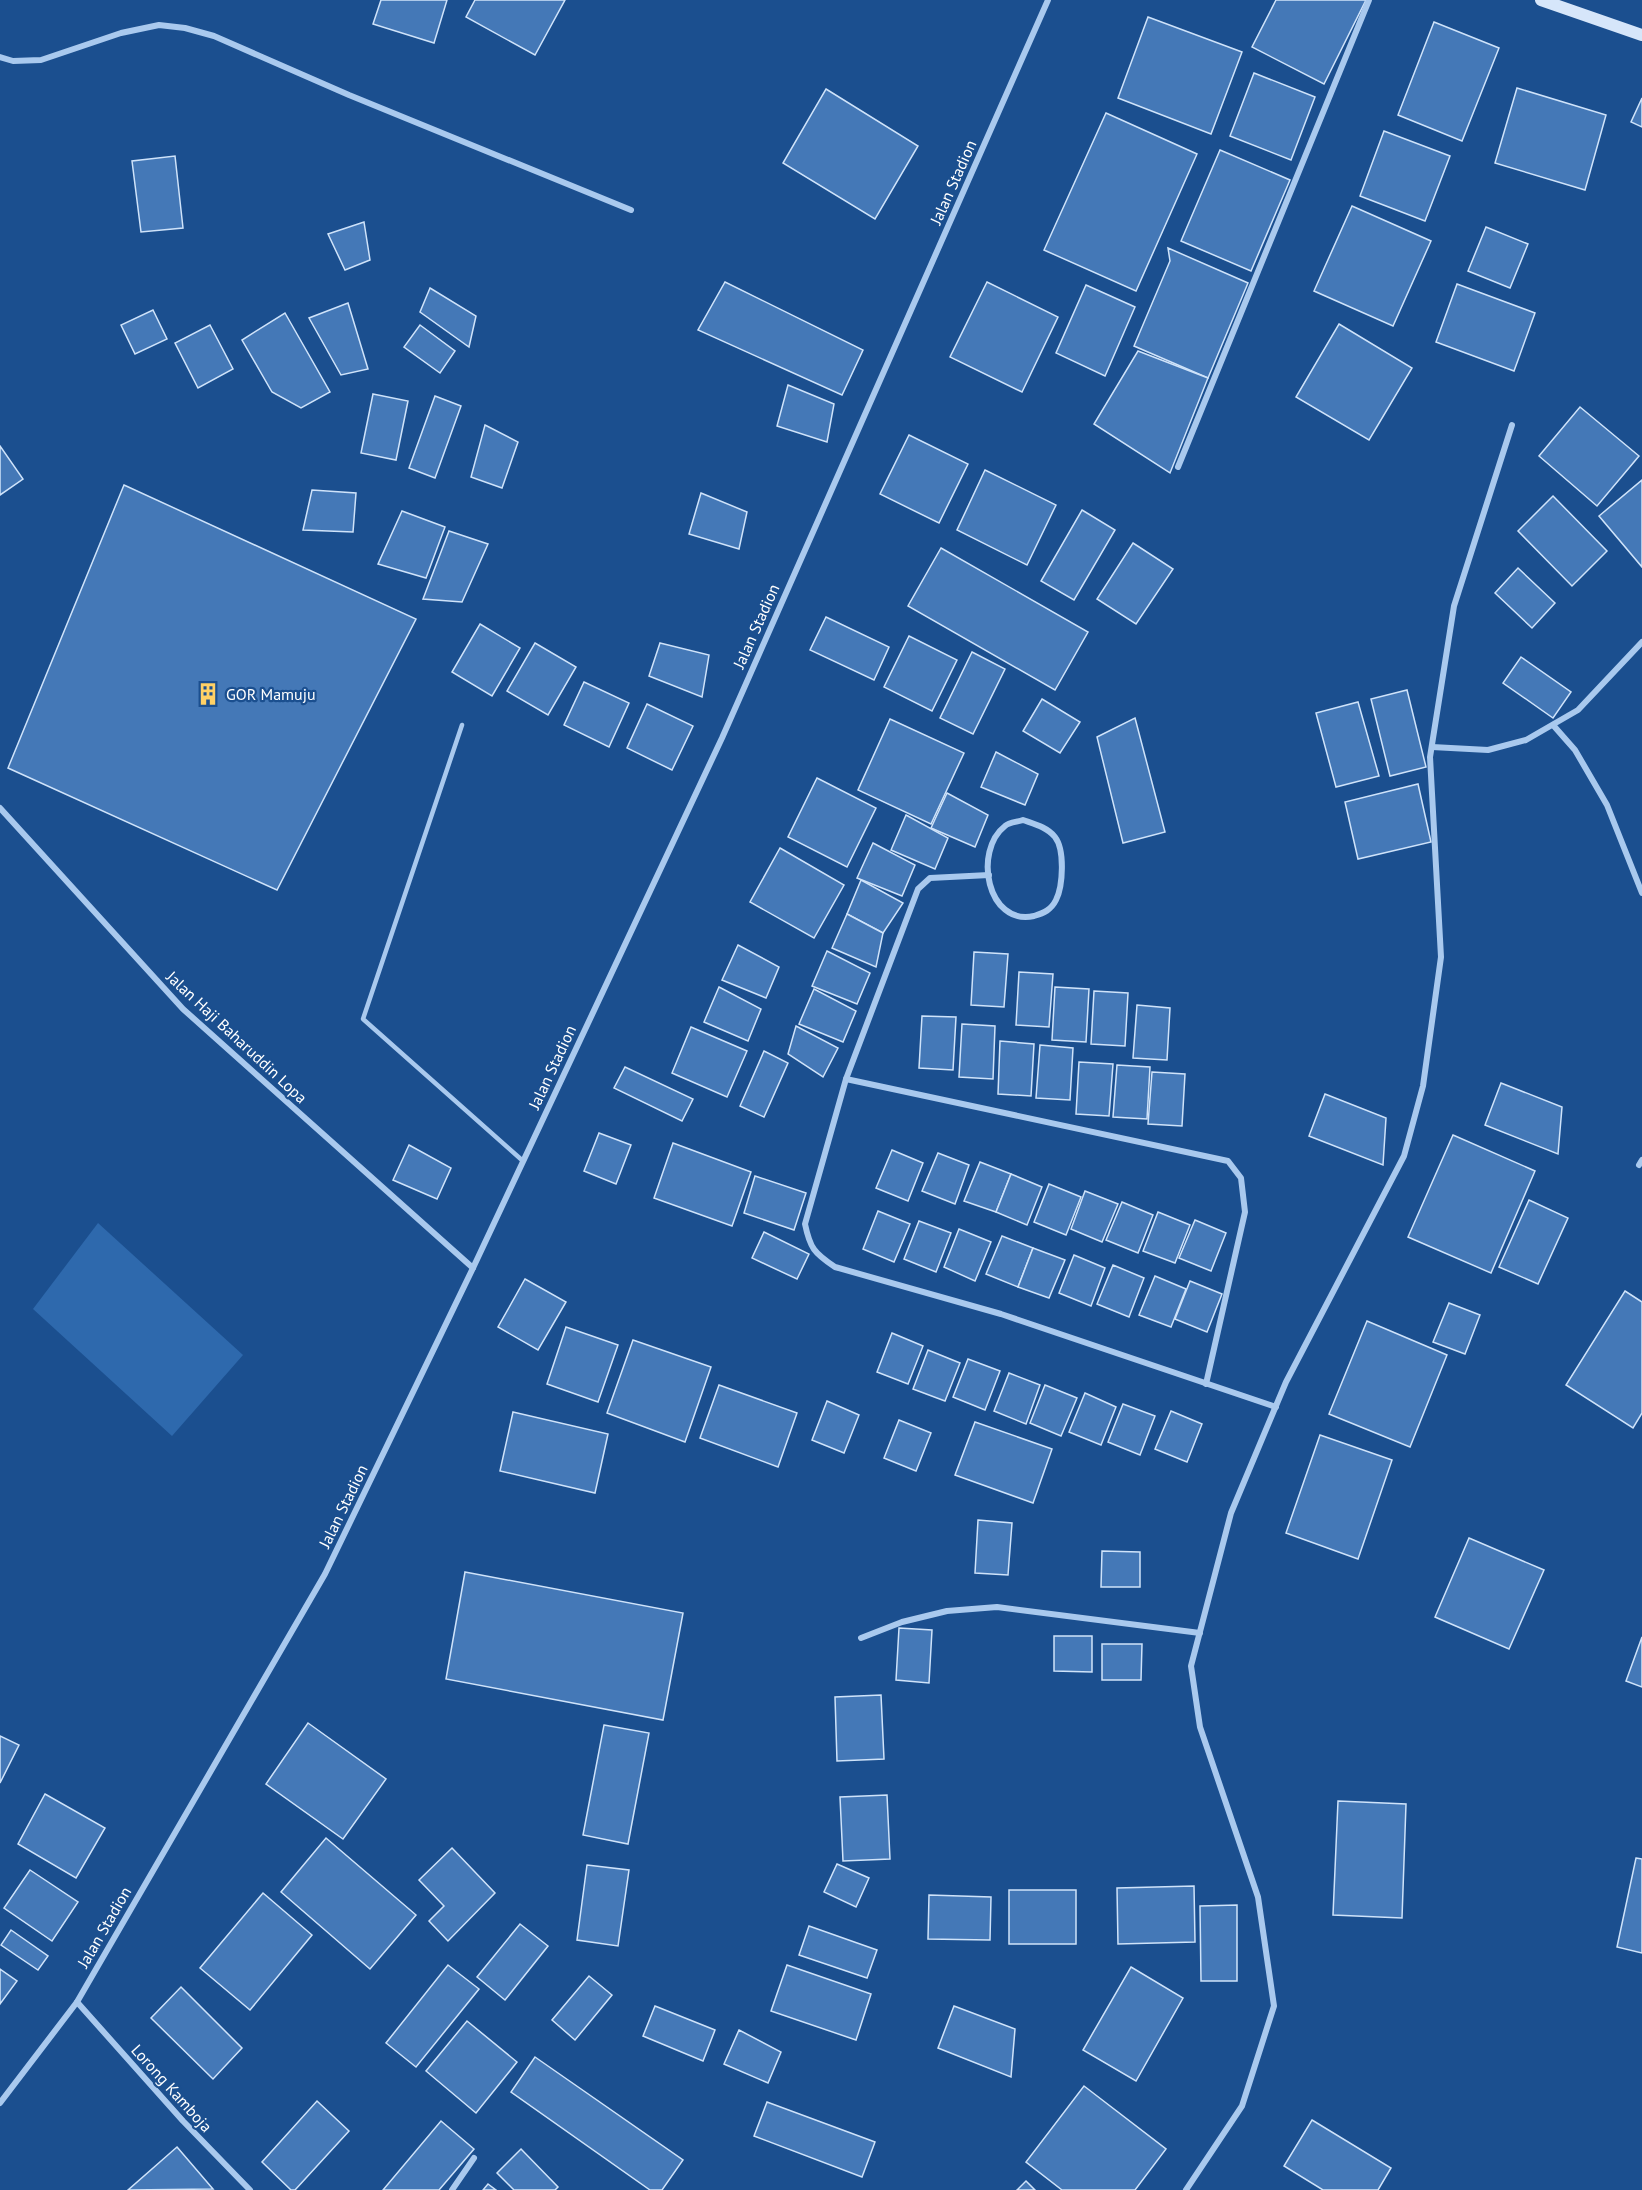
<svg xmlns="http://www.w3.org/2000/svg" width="1642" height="2190" viewBox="0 0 1642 2190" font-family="'PT Sans',sans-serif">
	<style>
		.green { fill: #2e69ad }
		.building { fill: #4478b7; stroke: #cfe3fa; stroke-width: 1.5 }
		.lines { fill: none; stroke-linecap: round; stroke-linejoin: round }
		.lane { stroke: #a9c9ee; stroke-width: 4.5 }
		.street { stroke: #a9c9ee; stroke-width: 6 }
		.secondary { stroke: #d6e6fa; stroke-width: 12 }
		.labels { text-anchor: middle; stroke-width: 4.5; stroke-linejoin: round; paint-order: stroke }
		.street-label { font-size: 16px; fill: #fff; stroke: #1b4f8f }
		.poi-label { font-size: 16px; fill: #fff; stroke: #1b4f8f; text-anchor: start }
	</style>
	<rect width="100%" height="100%" fill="#1b4f8f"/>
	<polygon class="green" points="98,1223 243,1355 172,1436 33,1309"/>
	<g class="building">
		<polygon points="381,0 447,0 434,43 373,24"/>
		<polygon points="475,0 565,0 535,55 466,17"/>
		<polygon points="1276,0 1366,0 1324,84 1252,47"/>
		<polygon points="1148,17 1242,52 1211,134 1118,98"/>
		<polygon points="1434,22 1499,48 1462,141 1398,115"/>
		<polygon points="1254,73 1315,97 1291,160 1230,136"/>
		<polygon points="1517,88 1606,115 1585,190 1495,163"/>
		<polygon points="826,89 918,146 875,219 783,163"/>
		<polygon points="1642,98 1642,127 1631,122"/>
		<polygon points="1106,113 1197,154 1136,291 1044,250"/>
		<polygon points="1384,131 1450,156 1425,221 1360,196"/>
		<polygon points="1220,150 1290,180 1251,271 1181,241"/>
		<polygon points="175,156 183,228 141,232 132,161"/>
		<polygon points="1352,206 1431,241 1393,326 1314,291"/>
		<polygon points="364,222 370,260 345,270 328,234"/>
		<polygon points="1486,227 1528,244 1510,288 1468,271"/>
		<polygon points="1168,248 1248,283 1208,378 1134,346 1170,261"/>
		<polygon points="725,282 863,350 842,395 698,330"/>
		<polygon points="987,282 1058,317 1022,392 950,357"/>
		<polygon points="1457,284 1535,313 1514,371 1436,342"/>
		<polygon points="1086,285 1135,307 1105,376 1056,353"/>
		<polygon points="430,288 476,316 469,347 420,312"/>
		<polygon points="348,303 368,369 341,375 309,318"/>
		<polygon points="153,310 167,339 135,354 121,325"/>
		<polygon points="285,313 330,392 301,408 272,392 242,340"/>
		<polygon points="1339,324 1412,368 1369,440 1296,397"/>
		<polygon points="210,325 233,369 198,388 175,343"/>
		<polygon points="420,325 455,351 440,373 404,347"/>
		<polygon points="1138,351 1208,378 1170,473 1094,424"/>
		<polygon points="788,385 834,404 827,442 777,426"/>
		<polygon points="373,394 408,401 396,460 361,453"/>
		<polygon points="435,396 461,406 435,478 409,468"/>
		<polygon points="1580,407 1639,456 1597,506 1539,456"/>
		<polygon points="485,425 518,442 502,488 471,477"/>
		<polygon points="909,435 968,464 939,523 880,494"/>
		<polygon points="0,446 23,479 0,495"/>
		<polygon points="985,470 1056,505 1027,565 957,530"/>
		<polygon points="1642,480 1642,567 1599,516"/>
		<polygon points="124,485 416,619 277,890 8,768"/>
		<polygon points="312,490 356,493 353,532 303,530"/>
		<polygon points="701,493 747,512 739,549 689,534"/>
		<polygon points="1553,496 1607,551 1572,586 1518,531"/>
		<polygon points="1082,510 1115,530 1074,600 1041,581"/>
		<polygon points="402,511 445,527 426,578 378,564"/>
		<polygon points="449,531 488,544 462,602 423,599"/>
		<polygon points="1133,543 1173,569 1136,624 1097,599"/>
		<polygon points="941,548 1088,632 1055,690 908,606"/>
		<polygon points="1518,568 1555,603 1532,628 1495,593"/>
		<polygon points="826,617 889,647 874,680 810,650"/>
		<polygon points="480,624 520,648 492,696 452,672"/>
		<polygon points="909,636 957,660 932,711 884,687"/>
		<polygon points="535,643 576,667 548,715 507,691"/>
		<polygon points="660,643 709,655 702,697 649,676"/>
		<polygon points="972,652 1005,669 973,734 940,718"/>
		<polygon points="1521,657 1571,692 1553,718 1503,683"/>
		<polygon points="584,682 629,703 609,747 564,725"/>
		<polygon points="1407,690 1426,767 1390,776 1371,699"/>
		<polygon points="1042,699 1080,722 1060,753 1023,731"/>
		<polygon points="1358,702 1379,776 1336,787 1316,713"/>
		<polygon points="647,704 693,726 672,770 627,748"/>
		<polygon points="1135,718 1165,832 1123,843 1097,737"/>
		<polygon points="890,719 964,753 931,824 858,790"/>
		<polygon points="996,752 1038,774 1025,805 981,787"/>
		<polygon points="817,778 876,808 847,867 788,837"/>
		<polygon points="1418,784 1431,842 1358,859 1345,802"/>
		<polygon points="947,793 988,815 975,847 931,828"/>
		<polygon points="906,815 948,838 935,869 891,850"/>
		<polygon points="873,843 915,865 902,896 857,878"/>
		<polygon points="780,848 844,885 814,938 750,902"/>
		<polygon points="861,880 903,903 883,933 847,914"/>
		<polygon points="847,914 883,933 876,967 832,948"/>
		<polygon points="738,945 779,967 766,998 722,980"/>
		<polygon points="827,951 870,973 857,1004 812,986"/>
		<polygon points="974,952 1008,954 1004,1007 971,1005"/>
		<polygon points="1019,972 1053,974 1049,1027 1016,1025"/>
		<polygon points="719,987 761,1009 748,1041 704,1022"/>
		<polygon points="1055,987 1089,989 1086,1042 1052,1040"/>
		<polygon points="814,989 856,1011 843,1042 799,1024"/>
		<polygon points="1094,991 1128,993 1125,1046 1091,1044"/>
		<polygon points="1137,1005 1170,1008 1167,1060 1133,1058"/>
		<polygon points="922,1016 956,1017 953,1070 919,1068"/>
		<polygon points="962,1024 995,1026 993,1079 959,1077"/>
		<polygon points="796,1026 838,1048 823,1077 788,1054"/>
		<polygon points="691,1027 747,1051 727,1097 672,1073"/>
		<polygon points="1000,1041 1034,1044 1031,1096 998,1094"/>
		<polygon points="1040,1045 1073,1048 1070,1100 1036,1098"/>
		<polygon points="764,1051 788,1063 764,1117 740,1106"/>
		<polygon points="1079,1062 1113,1064 1109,1116 1076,1114"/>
		<polygon points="1117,1065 1150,1067 1147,1119 1113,1117"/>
		<polygon points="625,1067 693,1099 682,1121 614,1088"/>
		<polygon points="1152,1072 1185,1074 1182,1126 1148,1124"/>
		<polygon points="1501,1083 1562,1107 1558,1154 1485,1125"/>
		<polygon points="1325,1094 1386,1118 1383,1165 1309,1136"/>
		<polygon points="599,1133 631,1145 616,1184 584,1171"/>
		<polygon points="1453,1135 1535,1171 1491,1273 1408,1237"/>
		<polygon points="673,1143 751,1172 732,1226 654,1198"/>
		<polygon points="409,1145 451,1168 437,1199 393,1180"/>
		<polygon points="892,1150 923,1163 908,1201 876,1188"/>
		<polygon points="938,1153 969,1165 955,1204 922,1191"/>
		<polygon points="980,1162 1011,1174 996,1212 964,1201"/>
		<polygon points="1011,1174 1042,1187 1027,1225 996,1212"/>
		<polygon points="755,1176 806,1193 794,1230 744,1213"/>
		<polygon points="1049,1184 1081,1197 1066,1235 1034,1222"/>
		<polygon points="1085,1191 1118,1204 1102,1242 1071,1229"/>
		<polygon points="1529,1200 1568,1218 1538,1284 1499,1267"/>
		<polygon points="1122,1202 1153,1215 1138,1253 1106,1240"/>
		<polygon points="878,1211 910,1224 894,1262 863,1249"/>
		<polygon points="1158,1212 1190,1225 1175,1263 1143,1251"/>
		<polygon points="1195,1220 1226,1233 1211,1271 1179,1258"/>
		<polygon points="919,1221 951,1233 936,1272 904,1259"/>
		<polygon points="959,1229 991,1242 975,1281 944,1267"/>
		<polygon points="764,1232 809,1254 797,1279 752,1258"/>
		<polygon points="1002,1236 1033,1248 1018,1287 986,1274"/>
		<polygon points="1033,1248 1065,1260 1049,1298 1018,1287"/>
		<polygon points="1074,1255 1105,1268 1091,1306 1059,1293"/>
		<polygon points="1113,1265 1144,1278 1129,1317 1097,1304"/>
		<polygon points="1155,1276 1186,1289 1171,1327 1139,1315"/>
		<polygon points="525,1279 566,1302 538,1350 498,1327"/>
		<polygon points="1190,1281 1222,1294 1207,1332 1175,1319"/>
		<polygon points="1625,1291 1642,1302 1642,1413 1633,1428 1566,1385"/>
		<polygon points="1449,1303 1480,1315 1465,1354 1433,1342"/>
		<polygon points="1367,1321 1447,1355 1410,1447 1329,1414"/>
		<polygon points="566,1327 618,1345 598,1402 547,1384"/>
		<polygon points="892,1333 923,1346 908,1384 877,1372"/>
		<polygon points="633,1340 711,1367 685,1442 607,1413"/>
		<polygon points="928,1350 960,1363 945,1401 913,1389"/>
		<polygon points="968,1359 1000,1371 985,1410 953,1397"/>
		<polygon points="1009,1373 1040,1385 1026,1424 994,1411"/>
		<polygon points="719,1385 797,1413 778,1467 700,1438"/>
		<polygon points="1045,1385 1077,1398 1061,1436 1030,1423"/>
		<polygon points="1085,1393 1116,1407 1101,1445 1069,1432"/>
		<polygon points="827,1401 859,1415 844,1453 812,1440"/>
		<polygon points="1123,1404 1155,1416 1140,1455 1108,1442"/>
		<polygon points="1171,1411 1202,1424 1187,1462 1155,1449"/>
		<polygon points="513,1412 608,1434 595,1493 500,1471"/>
		<polygon points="899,1420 931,1433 916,1471 884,1458"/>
		<polygon points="975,1422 1052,1449 1033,1503 955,1475"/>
		<polygon points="1320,1435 1392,1460 1358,1559 1286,1533"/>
		<polygon points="978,1520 1012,1523 1008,1575 975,1573"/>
		<polygon points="1469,1538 1544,1570 1509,1649 1435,1617"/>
		<polygon points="1102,1551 1140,1552 1140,1587 1101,1587"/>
		<polygon points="465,1572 683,1613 663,1720 446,1679"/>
		<polygon points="899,1628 932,1630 929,1683 896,1680"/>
		<polygon points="1054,1636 1092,1636 1092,1672 1054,1671"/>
		<polygon points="1642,1637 1642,1687 1626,1681"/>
		<polygon points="1102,1644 1142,1644 1141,1680 1102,1680"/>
		<polygon points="881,1695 884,1759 837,1761 835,1697"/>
		<polygon points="308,1723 386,1779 343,1839 266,1784"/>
		<polygon points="604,1725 649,1733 628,1844 583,1835"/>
		<polygon points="0,1736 19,1745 0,1783"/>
		<polygon points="45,1794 105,1828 76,1878 18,1844"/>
		<polygon points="887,1795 890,1859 843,1861 840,1797"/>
		<polygon points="1338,1801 1406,1804 1402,1918 1333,1915"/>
		<polygon points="326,1838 416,1915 370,1969 281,1892"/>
		<polygon points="452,1848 495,1893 448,1941 429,1921 444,1906 419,1880"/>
		<polygon points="1636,1858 1642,1859 1642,1953 1617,1947"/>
		<polygon points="837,1864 869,1878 856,1907 824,1892"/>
		<polygon points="587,1865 629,1870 618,1946 577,1940"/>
		<polygon points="30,1870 78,1902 52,1941 4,1908"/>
		<polygon points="1194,1886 1195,1942 1118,1944 1117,1888"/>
		<rect x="1009" y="1890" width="67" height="54"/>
		<polygon points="263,1893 312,1935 250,2010 200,1968"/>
		<polygon points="929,1895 991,1897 990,1940 928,1939"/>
		<polygon points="1237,1905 1237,1981 1201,1981 1200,1906"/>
		<polygon points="520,1924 548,1946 505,2000 477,1977"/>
		<polygon points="809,1926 877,1950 867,1978 799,1955"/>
		<polygon points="11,1930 48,1956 38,1970 1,1945"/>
		<polygon points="448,1965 479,1989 416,2067 386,2043"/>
		<polygon points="787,1965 871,1994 856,2040 771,2011"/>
		<polygon points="1131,1967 1183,1998 1136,2081 1083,2050"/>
		<polygon points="0,1969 17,1981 0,2004"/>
		<polygon points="589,1976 612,1995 575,2040 552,2020"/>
		<polygon points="181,1987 242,2048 213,2079 151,2018"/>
		<polygon points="655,2006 715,2030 703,2061 643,2036"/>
		<polygon points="954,2006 1015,2029 1011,2077 938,2048"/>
		<polygon points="467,2021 517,2062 476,2113 426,2071"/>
		<polygon points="739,2030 781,2052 768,2083 724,2064"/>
		<polygon points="535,2057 683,2160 662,2190 650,2190 511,2092"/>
		<polygon points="1084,2086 1166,2149 1135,2190 1062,2190 1026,2162"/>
		<polygon points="317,2101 349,2131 295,2190 291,2190 262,2162"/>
		<polygon points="767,2102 875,2142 862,2177 754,2136"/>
		<polygon points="1312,2120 1391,2168 1378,2190 1323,2190 1284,2166"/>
		<polygon points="441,2121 474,2149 439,2190 383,2190"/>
		<polygon points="177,2147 213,2189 128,2190"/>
		<polygon points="521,2149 558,2187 555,2190 514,2190 497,2173"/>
		<polygon points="1026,2181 1035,2190 1017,2190"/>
		<polygon points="488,2184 496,2190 483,2190"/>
	</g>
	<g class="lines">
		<polyline class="lane" points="462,725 363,1019 523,1161"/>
		<g class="street">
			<polyline points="0,57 13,61 41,60 121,33 159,25 185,28 214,36 349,95 631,210"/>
			<polyline points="1178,467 1369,0"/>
			<polyline points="1553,725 1575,750 1607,805 1642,893"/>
			<polyline points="1432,747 1488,750 1526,740 1578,710 1642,642"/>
			<polyline points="0,808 183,1009 473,1268"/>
			<path d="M1023,820C1034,824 1047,827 1055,837C1065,850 1063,886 1056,900C1051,910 1044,913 1034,916C987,926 973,851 1005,826C1009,822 1018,822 1023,820Z"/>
			<path d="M989,875L930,878L918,889L846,1079L805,1224C810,1248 814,1253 835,1267L1001,1314L1276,1407"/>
			<polyline points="846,1079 1228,1161 1241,1178 1245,1212 1206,1384"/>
			<polyline points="1639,1165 1642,1160"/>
			<polyline points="861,1638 902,1622 947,1611 997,1607 1200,1633"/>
			<polyline points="77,2002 183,2121 250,2190"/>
			<polyline points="0,2103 77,2002 325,1574 473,1268 722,738 1048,0"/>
			<polyline points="452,2190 474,2158"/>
			<polyline points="1186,2190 1242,2106 1274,2006 1258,1897 1200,1727 1191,1666 1231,1513 1286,1382 1404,1156 1423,1086 1441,957 1430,757 1454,606 1512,425"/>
		</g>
		<polyline class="secondary" points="1541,0 1642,35"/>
	</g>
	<defs>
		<g id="building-bare" transform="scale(1.8)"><path d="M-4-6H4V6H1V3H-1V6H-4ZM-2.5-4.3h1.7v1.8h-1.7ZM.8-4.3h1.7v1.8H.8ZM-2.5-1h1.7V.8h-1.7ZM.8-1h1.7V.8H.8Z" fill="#ffd166" stroke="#1b4f8f" stroke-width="2.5" paint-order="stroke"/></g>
	</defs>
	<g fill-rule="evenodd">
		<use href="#building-bare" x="208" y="694"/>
	</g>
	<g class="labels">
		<g class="street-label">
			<text transform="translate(953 182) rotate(-66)" y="6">Jalan Stadion</text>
			<text transform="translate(756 626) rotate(-66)" y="6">Jalan Stadion</text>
			<text transform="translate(237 1037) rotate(43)" y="6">Jalan Haji Baharuddin Lopa</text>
			<text transform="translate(552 1067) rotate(-65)" y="6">Jalan Stadion</text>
			<text transform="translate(343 1506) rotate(-64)" y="6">Jalan Stadion</text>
			<text transform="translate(104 1927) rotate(-60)" y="6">Jalan Stadion</text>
			<text transform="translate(172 2088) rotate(48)" y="6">Lorong Kamboja</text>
		</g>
		<g class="poi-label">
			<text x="226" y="700">GOR Mamuju</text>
		</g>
	</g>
</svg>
